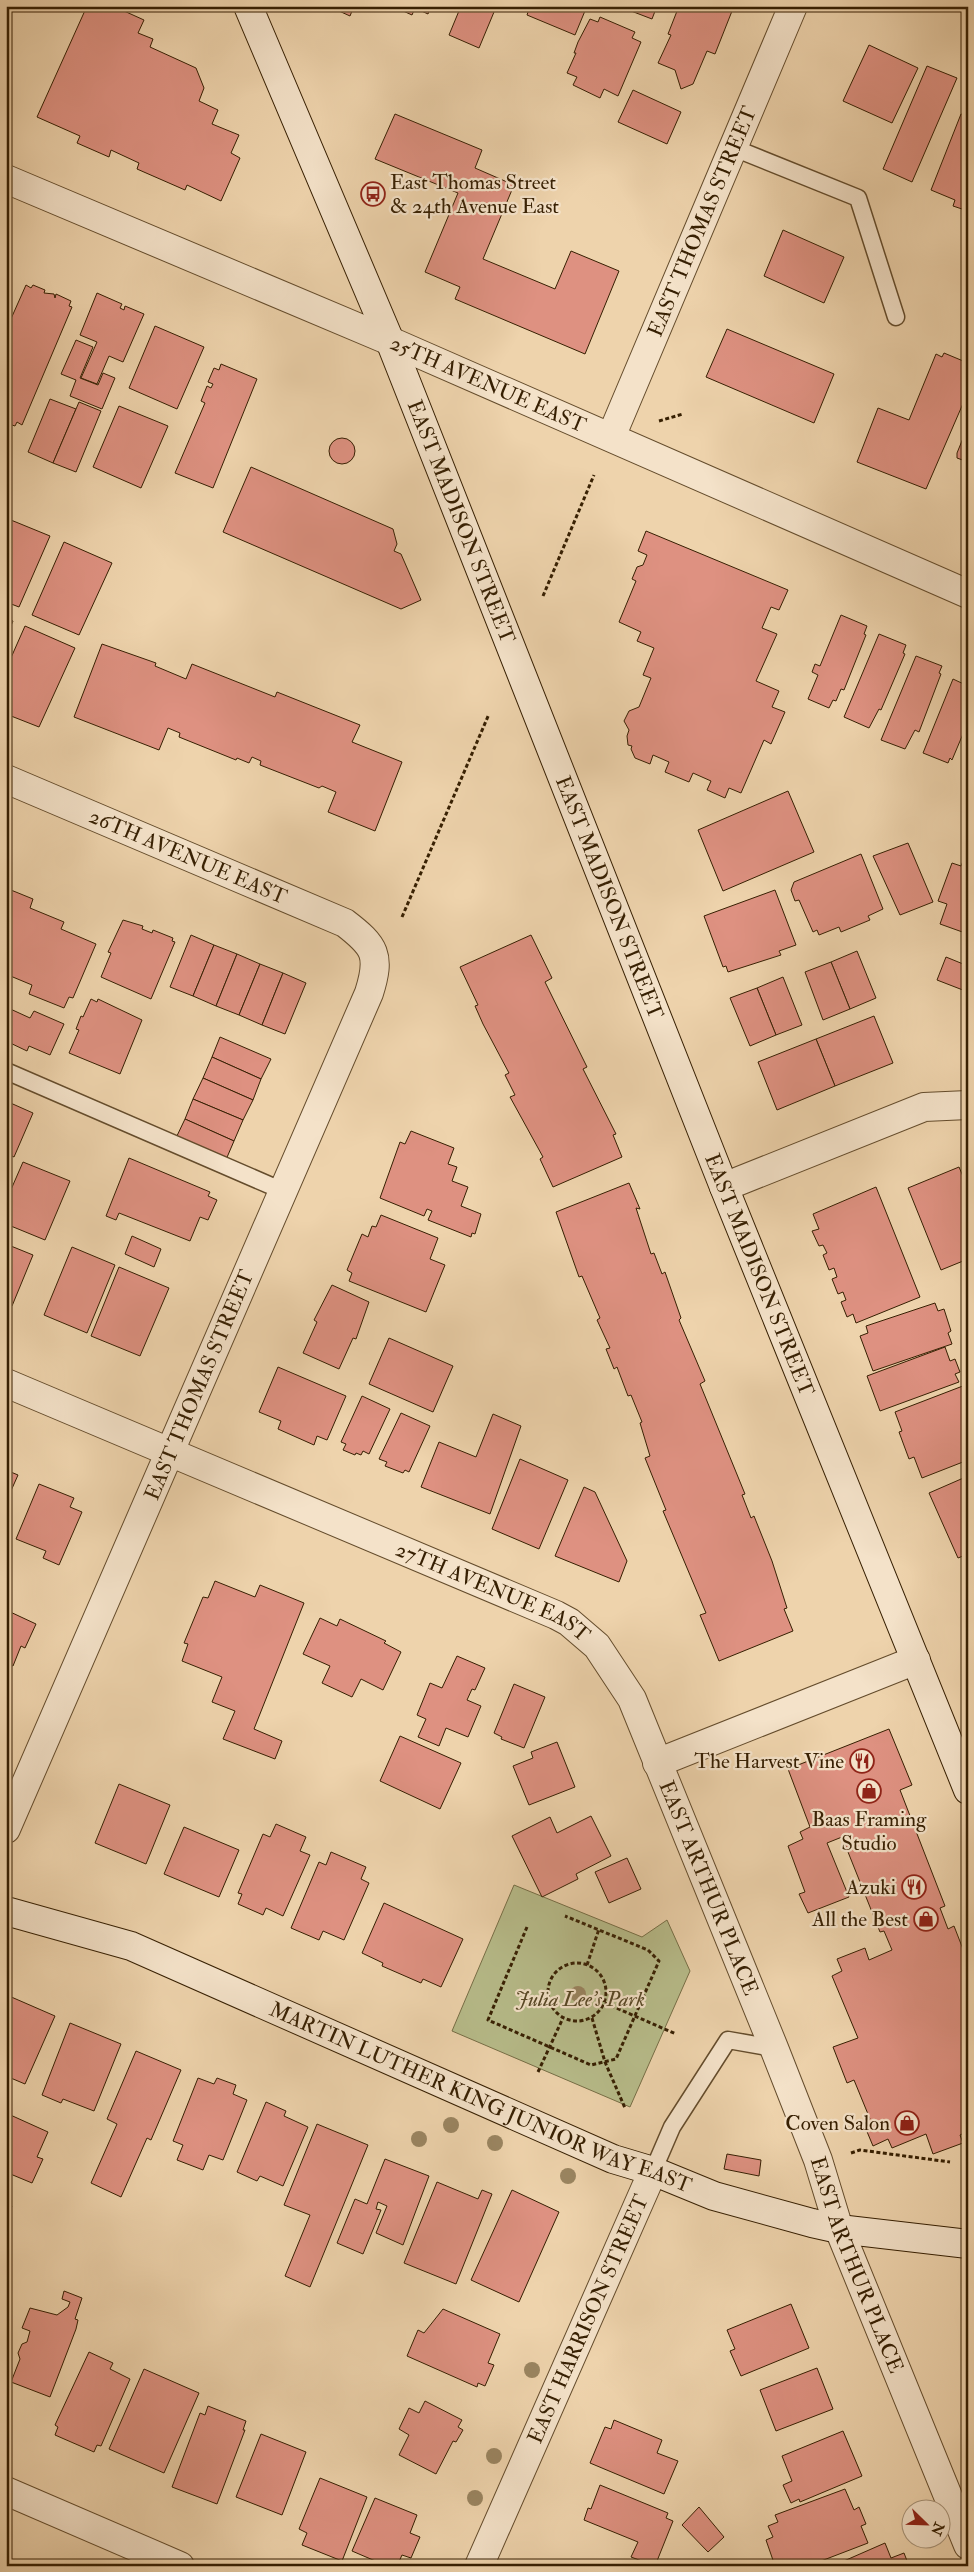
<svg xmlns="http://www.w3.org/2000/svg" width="974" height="2572" viewBox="0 0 974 2572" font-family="'IM FELL Double Pica',serif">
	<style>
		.green { fill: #b7bc8a; stroke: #766e46 }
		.building { fill: #de9181; stroke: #361f02 }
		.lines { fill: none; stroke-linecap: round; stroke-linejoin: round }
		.lane-casing { stroke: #644c2c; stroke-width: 19 }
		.street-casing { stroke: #644c2c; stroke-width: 30 }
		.secondary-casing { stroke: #361f02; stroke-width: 30 }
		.path { stroke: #361f02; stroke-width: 3; stroke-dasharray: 4 2.5; stroke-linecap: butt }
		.lane { stroke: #f4e2c9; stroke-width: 16 }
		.street { stroke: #f4e2c9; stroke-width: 28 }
		.secondary { stroke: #f4e2c9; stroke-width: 28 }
		.tree { fill: #9a8561 }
		.labels { text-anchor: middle; stroke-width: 4.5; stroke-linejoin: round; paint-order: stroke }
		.poi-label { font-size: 21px; fill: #361f02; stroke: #f4e2c9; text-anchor: end }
		.street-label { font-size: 21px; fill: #361f02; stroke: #f4e2c9 }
		.park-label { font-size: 21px; font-style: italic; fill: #564624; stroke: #f4e2c9 }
	</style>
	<rect width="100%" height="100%" fill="#eed3ac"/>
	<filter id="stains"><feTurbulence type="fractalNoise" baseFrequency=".004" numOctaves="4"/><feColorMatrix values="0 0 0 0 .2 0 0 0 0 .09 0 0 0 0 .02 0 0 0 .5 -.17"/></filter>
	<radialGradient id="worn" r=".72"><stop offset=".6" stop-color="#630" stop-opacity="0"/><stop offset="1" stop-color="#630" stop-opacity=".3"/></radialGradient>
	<polygon class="green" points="514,1885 642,1937 667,1920 690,1971 630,2107 452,2031"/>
	<g class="building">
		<polygon points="87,6 113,6 144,20 138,33 153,39 150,47 196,68 204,88 199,101 218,110 212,124 239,135 231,153 240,158 221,201 187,185 185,190 137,169 139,163 111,150 109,157 77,143 80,136 37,117"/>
		<polygon points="328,6 354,6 350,16"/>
		<polygon points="392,6 431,6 428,14 415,8 412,15"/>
		<polygon points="461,6 481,6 494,12 479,48 449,35"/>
		<polygon points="530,6 587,6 575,35 527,15"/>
		<polygon points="618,6 657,6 652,19"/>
		<polygon points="679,6 734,6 715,54 707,51 693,84 681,89 675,70 658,63 671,35 668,34"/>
		<polygon points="600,17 635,32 632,38 641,42 618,96 604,89 600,98 573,85 577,77 567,73 576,53 574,53 578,42 590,19 598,22"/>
		<polygon points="869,45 918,68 892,123 843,101"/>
		<polygon points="927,66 957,78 912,182 883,169"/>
		<polygon points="633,90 681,112 667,144 618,122"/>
		<polygon points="395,114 482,150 475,168 514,185 483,259 555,289 571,251 619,271 585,354 455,299 460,287 425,272 458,193 375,159"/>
		<polygon points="961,114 968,116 968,211 953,206 955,200 931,190"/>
		<polygon points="783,230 844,257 824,303 764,276"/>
		<polygon points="26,285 31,288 33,285 45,290 44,293 54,294 55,298 56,294 71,301 69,306 72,307 22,425 17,422 15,426 6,423 6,330"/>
		<polygon points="97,293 122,304 120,308 124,310 125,306 144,314 123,362 109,356 97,384 81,378 97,342 80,335"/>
		<polygon points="155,326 204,347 177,409 129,388"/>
		<polygon points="727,329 834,374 814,423 706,377"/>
		<polygon points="76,340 93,347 80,378 98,385 103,373 115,378 102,409 70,396 76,380 61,374"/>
		<polygon points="944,353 968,363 968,392 926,489 857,462 878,408 909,420 936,354 942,357"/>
		<polygon points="221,364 257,379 213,488 175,473 205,403 201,401 207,386 211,388 213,384 208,382 214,368 219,370"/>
		<polygon points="50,399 76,409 53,463 28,452"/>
		<polygon points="79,402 101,411 76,472 53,463"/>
		<polygon points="119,406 168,426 141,488 93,467"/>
		<polygon points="968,426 968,462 957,458 957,453"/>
		<circle cx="342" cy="451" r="13"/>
		<polygon points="251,467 393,529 397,544 394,551 401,554 421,600 401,609 223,532"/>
		<polygon points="6,518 50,536 19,607 6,602"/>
		<polygon points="646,531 788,590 779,610 771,607 762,628 777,634 756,681 779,691 772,707 785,712 771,744 764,740 741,793 729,788 725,798 707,790 711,781 693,773 689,782 665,772 669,762 653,755 650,764 635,758 631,749 632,746 628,745 627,736 629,730 624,721 629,711 639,707 651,678 643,675 654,648 637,641 641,632 619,622 636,581 632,579 637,567 643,565 647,555 638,551"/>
		<polygon points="64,542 112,563 79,635 32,615"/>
		<polygon points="841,615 867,626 864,634 866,635 844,690 841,689 836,701 833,700 829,708 808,699 818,675 812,672 815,664 820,666"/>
		<polygon points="6,618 13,621 6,638"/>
		<polygon points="25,626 75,648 39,727 6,714 6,669"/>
		<polygon points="879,634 906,645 903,653 905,654 881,710 879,709 869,728 844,717"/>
		<polygon points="102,644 156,663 155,666 186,679 192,664 275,697 277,692 360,725 352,742 402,762 375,831 328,812 336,792 322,786 319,788 260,765 261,761 252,757 249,763 237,758 236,760 179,737 180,733 168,728 159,750 74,717"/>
		<polygon points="916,656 942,666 939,673 941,674 919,732 915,730 905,749 881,740"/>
		<polygon points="953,679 968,686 968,722 952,760 950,758 948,763 923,753"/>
		<polygon points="968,744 968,765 963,763"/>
		<polygon points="788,791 814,852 723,891 698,830"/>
		<polygon points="908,843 933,902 900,915 873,856"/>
		<polygon points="861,854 883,909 868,916 870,920 841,932 839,927 819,935 817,930 813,932 799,900 795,901 791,890 794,882"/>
		<polygon points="965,856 968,858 968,934 940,924 947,904 938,901 952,863 961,866"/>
		<polygon points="6,888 33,899 30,908 64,922 61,929 96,944 73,998 69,997 64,1008 29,994 32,985 8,975 10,970 6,968"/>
		<polygon points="775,890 796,945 779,951 781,955 728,972 726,966 723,967 704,916"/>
		<polygon points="123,920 143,926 142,929 152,933 153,930 173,938 172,941 175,942 151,999 101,977 111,953 108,952"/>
		<polygon points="191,935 214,945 193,996 170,987"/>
		<polygon points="531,935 552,978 545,982 587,1067 583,1069 616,1134 613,1135 622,1157 553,1187 540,1159 543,1157 510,1097 515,1095 505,1075 509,1073 483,1024 475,1006 478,1005 460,967"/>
		<polygon points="214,945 237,954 216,1006 193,996"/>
		<polygon points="857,951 876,998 850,1009 831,962"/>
		<polygon points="237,954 260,964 239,1015 216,1006"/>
		<polygon points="946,957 968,966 968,992 937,980"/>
		<polygon points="831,962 850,1009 823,1020 805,972"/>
		<polygon points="260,964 283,973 262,1025 239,1015"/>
		<polygon points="283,973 306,983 285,1034 262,1025"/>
		<polygon points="783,977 802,1025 776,1035 757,988"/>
		<polygon points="757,988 776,1035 750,1046 730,998"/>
		<polygon points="91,999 97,1002 98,999 142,1020 120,1074 69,1053 79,1030 76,1029 81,1016 83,1017"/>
		<polygon points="6,1007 30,1018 34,1011 64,1024 50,1055 29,1046 27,1051 6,1041"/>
		<polygon points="874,1016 893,1063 835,1086 816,1039"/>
		<polygon points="220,1037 271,1059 261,1079 212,1057"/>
		<polygon points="816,1039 835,1086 777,1110 758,1062"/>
		<polygon points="212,1057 261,1079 253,1100 203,1078"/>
		<polygon points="203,1078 253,1100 243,1120 193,1099"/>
		<polygon points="193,1099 243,1120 234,1141 185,1119"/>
		<polygon points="6,1101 33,1113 14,1157 6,1153"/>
		<polygon points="185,1119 234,1141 225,1162 175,1140"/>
		<polygon points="411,1131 454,1148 448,1164 457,1167 452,1181 468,1187 461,1206 481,1214 475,1234 472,1233 471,1237 428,1220 432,1211 427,1209 424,1216 380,1198 400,1142 405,1144"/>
		<polygon points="129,1158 210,1192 208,1196 217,1200 208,1220 200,1217 190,1241 119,1213 116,1220 106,1216"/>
		<polygon points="23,1162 70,1181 45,1240 6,1224 6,1201"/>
		<polygon points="959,1167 968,1188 968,1259 941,1270 908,1188"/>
		<polygon points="629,1183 640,1209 636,1208 651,1254 654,1253 662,1274 665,1272 681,1318 679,1320 705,1381 700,1384 745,1494 742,1495 751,1518 754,1516 772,1561 787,1608 784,1609 793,1631 719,1661 700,1615 706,1613 663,1511 666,1510 645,1458 650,1456 640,1423 642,1422 631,1395 628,1396 617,1367 614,1369 606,1349 610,1348 597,1320 600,1318 582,1276 579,1277 556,1212"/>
		<polygon points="876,1187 920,1297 856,1323 853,1314 847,1317 841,1302 846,1300 843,1292 838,1294 832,1279 837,1277 834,1268 829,1270 823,1255 827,1253 823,1245 819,1246 812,1231 819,1229 813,1214"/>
		<polygon points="381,1215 438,1238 430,1259 445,1265 426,1312 349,1281 352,1273 347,1270 362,1234 368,1237 372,1226 376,1227"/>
		<polygon points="132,1236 161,1249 154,1267 125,1254"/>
		<polygon points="6,1244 33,1255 12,1306 6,1304"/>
		<polygon points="72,1247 115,1265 87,1333 44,1315"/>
		<polygon points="119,1267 169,1288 140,1356 91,1336"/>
		<polygon points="332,1285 369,1302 356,1339 353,1338 339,1369 303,1353 317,1322 314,1320"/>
		<polygon points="935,1303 938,1311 944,1309 951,1331 948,1333 952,1344 873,1371 860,1336 868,1333 866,1326"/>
		<polygon points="389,1338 453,1366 433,1412 369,1384"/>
		<polygon points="945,1347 950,1361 955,1359 960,1372 955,1374 959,1382 880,1411 867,1376"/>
		<polygon points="278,1367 346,1396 327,1440 317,1436 314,1445 278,1429 281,1421 259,1412"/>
		<polygon points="968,1384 968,1460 922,1478 914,1457 909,1459 899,1432 902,1431 895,1412"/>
		<polygon points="362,1396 390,1409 369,1454 363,1451 361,1455 356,1453 355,1455 343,1450 346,1444 341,1442"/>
		<polygon points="401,1413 430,1426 409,1472 405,1470 403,1473 385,1466 387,1462 379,1459"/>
		<polygon points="493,1414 521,1426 490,1514 421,1487 439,1442 476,1457"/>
		<polygon points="520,1459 568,1480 539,1549 492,1529"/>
		<polygon points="6,1470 18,1475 6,1502"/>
		<polygon points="968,1476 968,1554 958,1558 929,1493"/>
		<polygon points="39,1484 74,1498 70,1507 82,1512 59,1565 43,1558 46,1551 16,1539"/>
		<polygon points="584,1487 595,1492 627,1561 619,1582 555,1556"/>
		<polygon points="215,1581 255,1597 260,1585 304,1603 254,1729 282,1741 275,1759 223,1739 235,1711 212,1702 222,1677 182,1661 188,1644 184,1643 203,1597 208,1598"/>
		<polygon points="6,1610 36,1624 25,1648 21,1646 13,1666 6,1663"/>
		<polygon points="320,1618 337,1626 340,1619 386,1641 384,1643 401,1652 383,1690 361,1679 352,1697 322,1683 330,1666 303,1654"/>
		<polygon points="457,1656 485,1668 475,1690 472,1689 467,1700 481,1706 468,1737 446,1728 439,1746 418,1737 426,1719 417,1715 430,1683 442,1688"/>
		<polygon points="514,1684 545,1697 524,1748 501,1739 502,1737 494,1733"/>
		<polygon points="889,1729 912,1785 900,1790 945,1906 940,1908 948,1929 954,1926 968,1962 968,2131 960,2135 963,2143 933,2154 926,2134 892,2148 888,2139 873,2146 863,2122 870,2119 854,2080 847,2083 833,2047 858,2038 832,1976 842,1971 837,1959 865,1948 869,1960 892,1950 884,1931 880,1932 842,1837 827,1843 849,1897 808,1913 799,1894 805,1892 788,1846 803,1839 800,1832 810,1827 788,1769"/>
		<polygon points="400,1736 461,1763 440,1809 380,1781"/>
		<polygon points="557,1742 575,1787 529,1805 513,1766 533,1758 531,1752"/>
		<polygon points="119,1784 170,1805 146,1864 95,1843"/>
		<polygon points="591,1816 611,1856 576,1874 578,1879 542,1897 512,1836 550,1817 557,1833"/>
		<polygon points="276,1824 306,1837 300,1851 310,1855 283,1916 266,1908 263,1915 238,1904 242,1894 238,1893 263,1834 270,1837"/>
		<polygon points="184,1827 239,1850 219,1897 164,1874"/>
		<polygon points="331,1852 366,1867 361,1879 369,1883 344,1940 323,1931 319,1940 291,1928 319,1862 326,1865"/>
		<polygon points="627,1858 641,1889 609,1903 595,1872"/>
		<polygon points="384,1903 463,1939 441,1987 423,1979 421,1983 382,1966 383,1963 362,1953"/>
		<polygon points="9,1996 55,2016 25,2084 6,2076 6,2001"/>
		<polygon points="70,2023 121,2044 94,2111 63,2099 61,2103 42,2095"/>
		<polygon points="136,2051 181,2070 151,2140 147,2138 121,2197 91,2183 117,2124 107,2119"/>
		<polygon points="198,2078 214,2084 217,2078 236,2085 233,2094 247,2100 223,2160 209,2155 203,2170 177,2160 183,2145 173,2141"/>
		<polygon points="266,2102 286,2111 284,2116 308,2127 283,2186 260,2176 257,2181 237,2172"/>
		<polygon points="6,2113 48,2132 37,2157 43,2159 32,2183 8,2173 6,2175"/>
		<polygon points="317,2124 368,2145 310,2287 285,2276 310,2215 284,2205"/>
		<polygon points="727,2154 761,2160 759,2176 724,2169"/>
		<polygon points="385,2159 429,2176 403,2245 376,2233 387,2206 378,2202 376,2209 381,2210 363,2254 337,2243 355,2199 367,2204"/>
		<polygon points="437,2182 478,2199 482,2190 492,2194 456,2284 404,2263"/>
		<polygon points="512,2190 559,2212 519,2302 471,2280"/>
		<polygon points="6,2203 12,2206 6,2218"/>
		<polygon points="64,2291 82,2298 75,2319 78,2320 76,2329 50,2397 11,2382 20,2359 18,2353 22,2344 27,2342 30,2331 22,2328 30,2308 57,2315 68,2307 70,2302 62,2299"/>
		<polygon points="791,2304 809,2348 741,2376 730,2351 735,2349 727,2330"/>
		<polygon points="443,2309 500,2334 488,2363 494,2365 485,2386 478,2383 477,2387 407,2356 418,2330 424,2333"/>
		<polygon points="89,2352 113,2363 110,2369 130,2379 101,2446 97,2445 94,2452 55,2435 58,2427 55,2425"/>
		<polygon points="817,2368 833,2409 776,2431 760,2390"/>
		<polygon points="144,2369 199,2393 164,2473 109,2449"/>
		<polygon points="425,2401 462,2420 458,2427 463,2430 456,2442 453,2441 436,2474 399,2455 409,2435 399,2429 409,2408 419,2413"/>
		<polygon points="208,2406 246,2421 243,2430 245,2430 217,2504 172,2487 200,2413 205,2415"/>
		<polygon points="614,2420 662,2440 657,2453 678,2461 664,2494 590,2463 605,2427 611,2429"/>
		<polygon points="843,2431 862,2476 800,2502 799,2499 791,2503 783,2485 792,2481 782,2456"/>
		<polygon points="261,2434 306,2452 282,2515 236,2497"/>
		<polygon points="320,2478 367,2497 342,2561 302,2545 307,2533 299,2529"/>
		<polygon points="600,2485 668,2513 666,2518 673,2521 655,2566 631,2557 638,2542 584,2520 588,2508 591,2509"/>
		<polygon points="845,2489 854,2510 859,2507 866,2524 861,2526 868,2543 808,2566 775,2566 766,2540 773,2537 768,2526 778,2522 775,2515"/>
		<polygon points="375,2498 417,2515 410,2533 420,2537 411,2558 402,2555 397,2566 387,2566 352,2551"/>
		<polygon points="699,2507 724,2537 708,2552 682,2525"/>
		<polygon points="885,2543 891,2558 904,2553 909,2566 838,2566 837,2564"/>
	</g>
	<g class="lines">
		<g class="lane-casing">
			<g id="lane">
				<polyline points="734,148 858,198 896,317"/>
				<polyline points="6,1071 283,1191"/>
				<polyline points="653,2171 672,2127 728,2040 774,2048"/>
			</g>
		</g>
		<g class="street-casing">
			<g id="street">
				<path id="s1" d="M6,179L390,341L968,594"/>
				<path id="s2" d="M611,437L793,6"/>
				<path id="s3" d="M6,779L345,923C375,946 381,955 369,993L6,1829"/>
				<polyline points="724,1187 924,1107 968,1105"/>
				<path id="s4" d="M6,1383L556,1615L569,1622L597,1646L632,1699L774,2048L818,2160L839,2229L968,2545"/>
				<polyline points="657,1763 916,1660"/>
				<polyline points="6,2491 180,2566"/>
				<path id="s5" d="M479,2566L653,2171"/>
			</g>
		</g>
		<g class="secondary-casing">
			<g id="secondary">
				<path id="s6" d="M248,6L390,341L724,1187L968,1790"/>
				<path id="s7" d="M6,1911L131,1946L613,2159L653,2171L714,2196L812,2223L839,2229L968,2244"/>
			</g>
		</g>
		<g class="path">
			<polyline points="659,421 683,414"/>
			<polyline points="543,596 594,475"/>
			<polyline points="402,917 489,714"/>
			<polyline points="527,1927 488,2020 591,2065 616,2059 659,1961 648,1950 565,1916"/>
			<circle cx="577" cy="1992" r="29"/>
			<polyline points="587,1965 599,1929"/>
			<polyline points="605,2003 676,2034"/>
			<polyline points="592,2018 605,2062 625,2108"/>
			<polyline points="538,2072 563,2018"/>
			<polyline points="851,2153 860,2150 950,2162"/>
		</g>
		<use href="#lane" class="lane"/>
		<use href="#street" class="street"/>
		<use href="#secondary" class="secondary"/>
	</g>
	<g class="tree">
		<circle cx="578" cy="1994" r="8"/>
		<circle cx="451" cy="2125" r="8"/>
		<circle cx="419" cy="2139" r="8"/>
		<circle cx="495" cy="2143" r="8"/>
		<circle cx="568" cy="2176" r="8"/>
		<circle cx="532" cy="2370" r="8"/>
		<circle cx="494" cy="2456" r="8"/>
		<circle cx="475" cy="2498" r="8"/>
	</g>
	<defs>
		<g id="bus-ring" transform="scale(1.25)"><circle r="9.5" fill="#f4e2c9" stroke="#8f2418" stroke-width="1.5"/><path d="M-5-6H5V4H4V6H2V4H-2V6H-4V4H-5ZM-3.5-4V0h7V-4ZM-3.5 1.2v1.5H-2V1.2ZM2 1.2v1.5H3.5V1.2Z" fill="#8f2418"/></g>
		<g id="restaurant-ring" transform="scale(1.25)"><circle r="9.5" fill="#f4e2c9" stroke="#8f2418" stroke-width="1.5"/><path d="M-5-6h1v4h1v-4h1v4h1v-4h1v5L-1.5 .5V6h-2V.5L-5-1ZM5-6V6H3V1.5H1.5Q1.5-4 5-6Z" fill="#8f2418"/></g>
		<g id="shop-ring" transform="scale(1.25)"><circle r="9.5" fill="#f4e2c9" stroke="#8f2418" stroke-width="1.5"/><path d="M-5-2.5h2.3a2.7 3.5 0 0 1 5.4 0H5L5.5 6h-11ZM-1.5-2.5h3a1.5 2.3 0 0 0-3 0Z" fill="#8f2418"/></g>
	</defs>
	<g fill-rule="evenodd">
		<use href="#bus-ring" x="373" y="194"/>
		<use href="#restaurant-ring" x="862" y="1761"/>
		<use href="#shop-ring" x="869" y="1791"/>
		<use href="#restaurant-ring" x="914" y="1887"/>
		<use href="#shop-ring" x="926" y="1919"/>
		<use href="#shop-ring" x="907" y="2123"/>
	</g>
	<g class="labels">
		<g class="poi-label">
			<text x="390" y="189" text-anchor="start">East Thomas Street<tspan x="390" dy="24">&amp; 24th Avenue East</tspan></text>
			<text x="844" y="1768">The Harvest Vine</text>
			<text x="869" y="1826" text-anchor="middle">Baas Framing<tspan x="869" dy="24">Studio</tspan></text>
			<text x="896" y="1894">Azuki</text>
			<text x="908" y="1926">All the Best</text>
			<text x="890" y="2130">Coven Salon</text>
		</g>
		<g class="street-label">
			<text dy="7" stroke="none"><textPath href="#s2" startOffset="234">EAST THOMAS STREET</textPath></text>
			<text dy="7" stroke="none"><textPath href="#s1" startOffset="524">25TH AVENUE EAST</textPath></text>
			<text dy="7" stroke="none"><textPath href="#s6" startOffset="558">EAST MADISON STREET</textPath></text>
			<text dy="7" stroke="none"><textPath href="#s3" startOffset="198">26TH AVENUE EAST</textPath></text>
			<text dy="7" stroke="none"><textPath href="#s6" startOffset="962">EAST MADISON STREET</textPath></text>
			<text dy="7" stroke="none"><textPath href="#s6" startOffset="1368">EAST MADISON STREET</textPath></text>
			<text transform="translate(199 1385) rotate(-67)" y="7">EAST THOMAS STREET</text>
			<text dy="7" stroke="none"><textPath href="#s4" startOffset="530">27TH AVENUE EAST</textPath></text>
			<text dy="7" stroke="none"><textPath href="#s4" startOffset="916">EAST ARTHUR PLACE</textPath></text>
			<text dy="7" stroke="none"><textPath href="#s7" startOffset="511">MARTIN LUTHER KING JUNIOR WAY EAST</textPath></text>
			<text dy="7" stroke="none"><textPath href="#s4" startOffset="1321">EAST ARTHUR PLACE</textPath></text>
			<text dy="7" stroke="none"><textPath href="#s5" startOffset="270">EAST HARRISON STREET</textPath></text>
		</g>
		<g class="park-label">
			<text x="580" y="2006">Julia Lee's Park</text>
		</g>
	</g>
	<rect width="974" height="2572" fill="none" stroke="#eed3ac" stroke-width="25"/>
	<rect x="8" y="8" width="959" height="2557" fill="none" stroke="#361f02" stroke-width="2.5"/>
	<rect x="12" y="12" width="949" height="2547" fill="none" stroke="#361f02"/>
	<g transform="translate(926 2524) rotate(113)"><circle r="24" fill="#f4e2c9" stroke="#a89479"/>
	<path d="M0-4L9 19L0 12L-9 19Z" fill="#8f2418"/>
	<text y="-8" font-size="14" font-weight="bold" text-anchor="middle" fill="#361f02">N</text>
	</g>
	<rect width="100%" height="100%" filter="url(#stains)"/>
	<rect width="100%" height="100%" fill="url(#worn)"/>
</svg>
